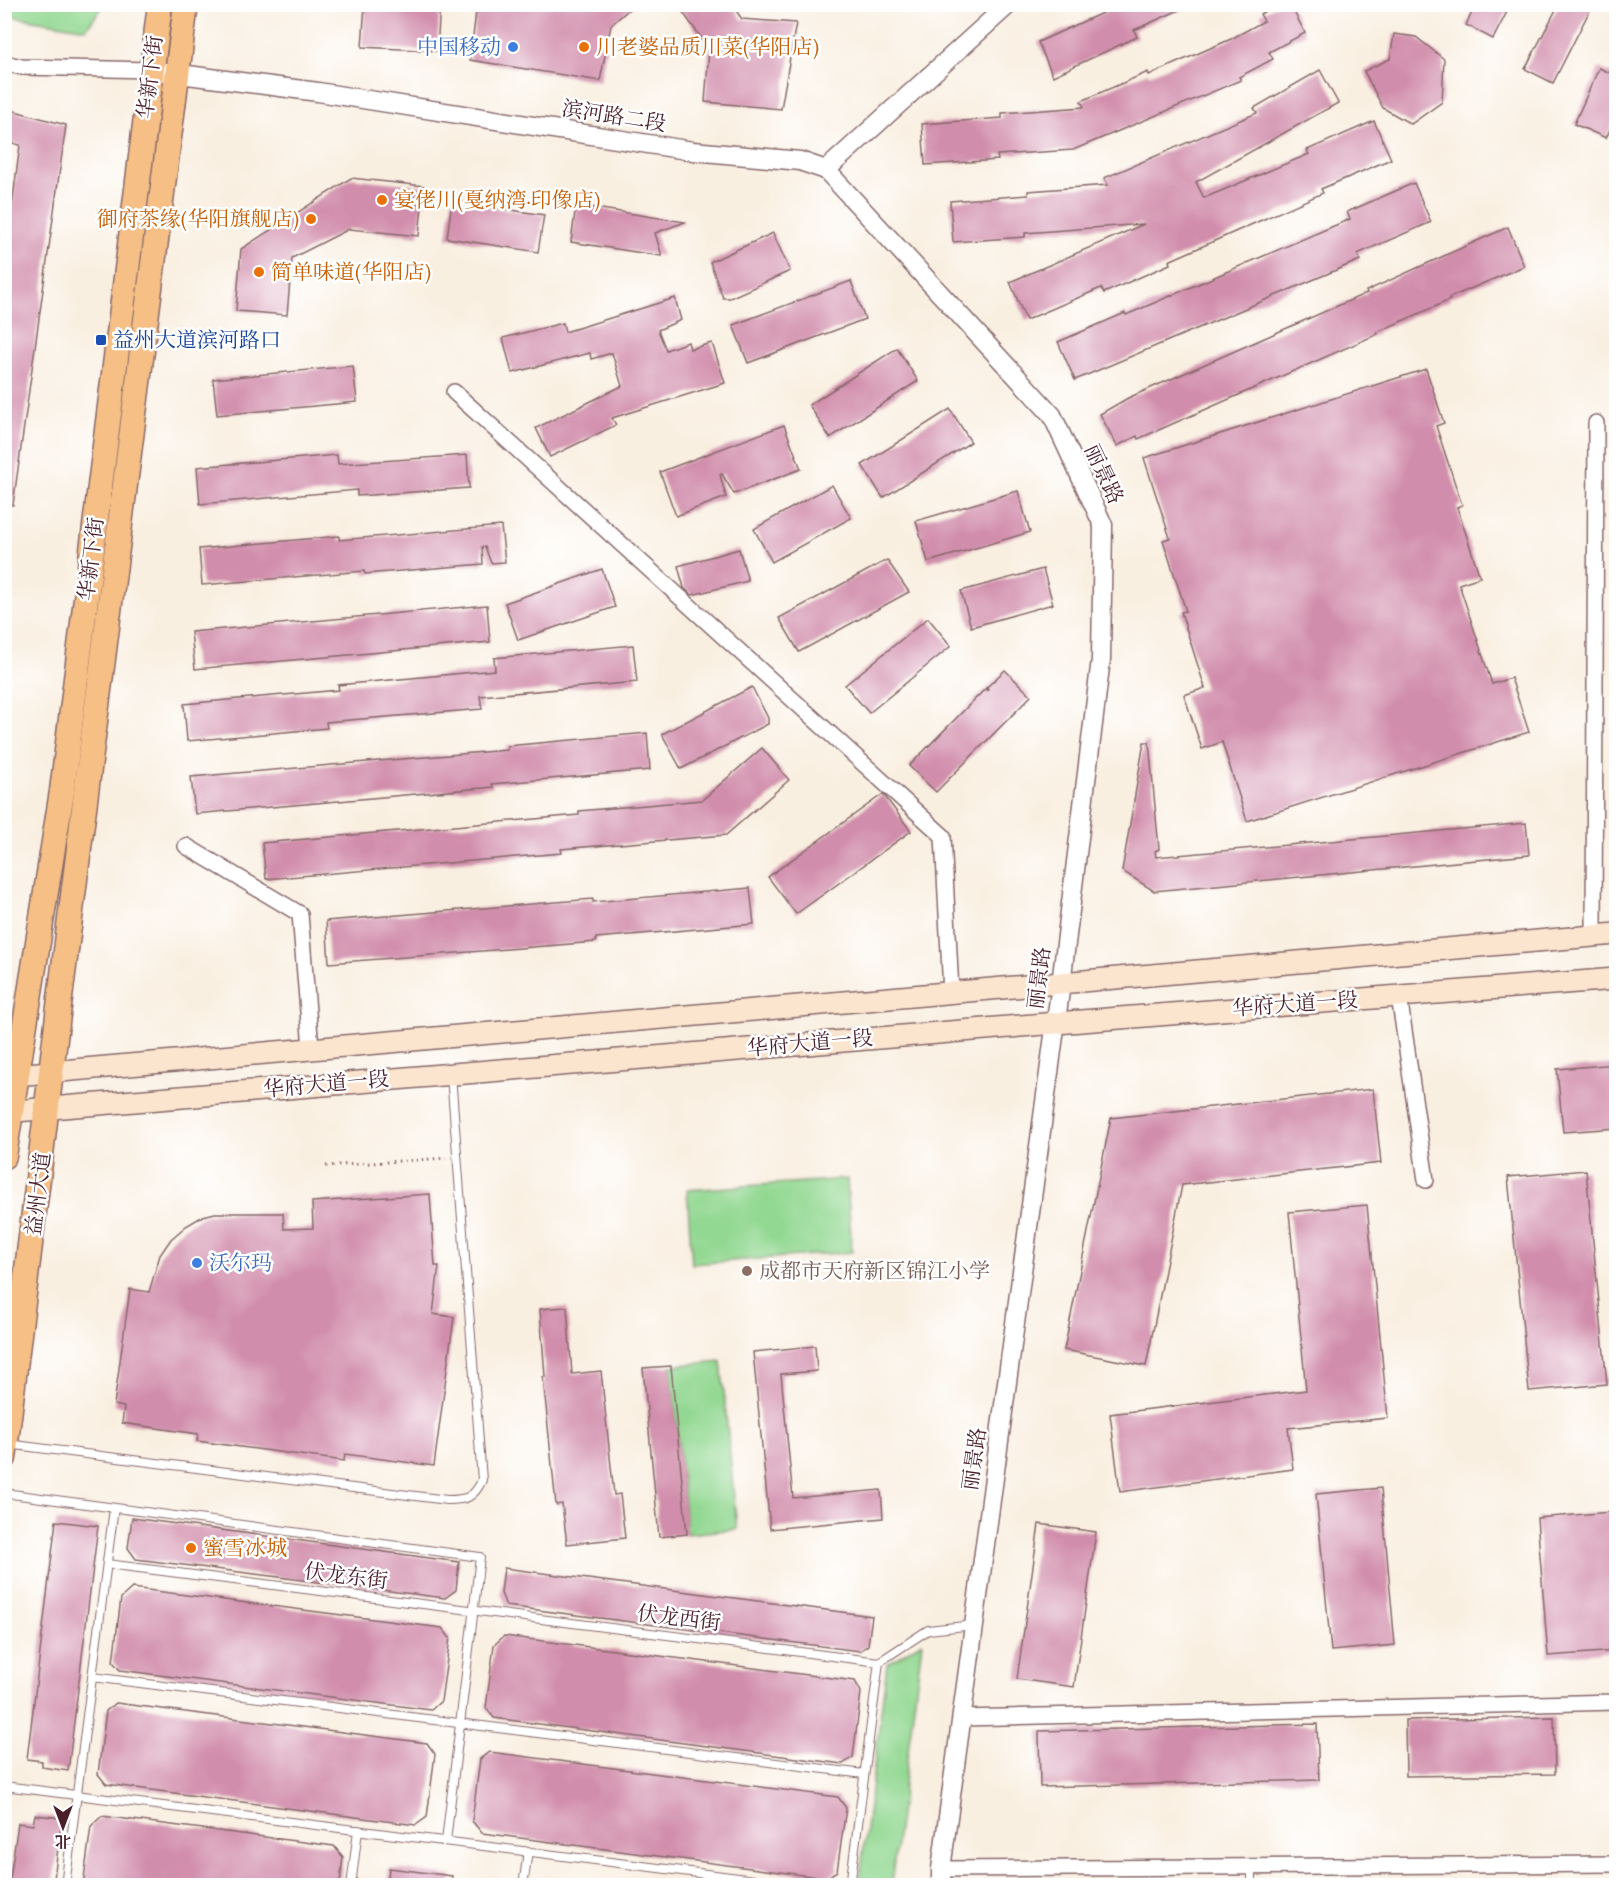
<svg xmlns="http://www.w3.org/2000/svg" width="1621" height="1890" viewBox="0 0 1621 1890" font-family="'EB Garamond','Noto Serif SC',serif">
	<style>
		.green { fill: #93d892; stroke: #6e7c5e; stroke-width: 1.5 }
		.building { fill: #d18eac }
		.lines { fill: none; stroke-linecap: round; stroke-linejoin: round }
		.service-casing { stroke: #87686b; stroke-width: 10 }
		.minor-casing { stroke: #87686b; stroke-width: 18 }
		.tertiary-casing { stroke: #87686b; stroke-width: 21 }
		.secondary-casing { stroke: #87686b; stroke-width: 24 }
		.primary-casing { stroke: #87686b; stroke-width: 27 }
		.path { stroke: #87686b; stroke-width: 3; stroke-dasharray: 1.5 4.5; stroke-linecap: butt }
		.service { stroke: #fff; stroke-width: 8 }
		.minor { stroke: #fff; stroke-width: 15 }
		.tertiary { stroke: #fff; stroke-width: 18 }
		.secondary { stroke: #fbe5cf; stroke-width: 21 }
		.primary { stroke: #f5bf86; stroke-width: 24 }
		.shop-dot { fill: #3f7fe0; stroke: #fff; stroke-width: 2 }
		.food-dot { fill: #e8710a; stroke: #fff; stroke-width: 2 }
		.transit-dot { fill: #1a4fb4; stroke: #fff; stroke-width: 2 }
		.education-dot { fill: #8d6e63; stroke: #fff; stroke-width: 2 }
		.labels { text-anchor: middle; stroke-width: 5; stroke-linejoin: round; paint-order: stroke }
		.shop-label { font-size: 21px; fill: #366cbe; stroke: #fff; text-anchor: end }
		.food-label { font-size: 21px; fill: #c56008; stroke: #fff; text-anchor: start }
		.street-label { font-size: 21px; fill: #4a1f2b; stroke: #fff }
		.transit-label { font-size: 21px; fill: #164399; stroke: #fff; text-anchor: start }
		.education-label { font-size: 21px; fill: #785e54; stroke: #fff; text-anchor: start }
	</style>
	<rect width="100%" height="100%" fill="#fff"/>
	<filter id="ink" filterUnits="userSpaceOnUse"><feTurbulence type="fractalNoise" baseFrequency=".0167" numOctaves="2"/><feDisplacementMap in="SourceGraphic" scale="12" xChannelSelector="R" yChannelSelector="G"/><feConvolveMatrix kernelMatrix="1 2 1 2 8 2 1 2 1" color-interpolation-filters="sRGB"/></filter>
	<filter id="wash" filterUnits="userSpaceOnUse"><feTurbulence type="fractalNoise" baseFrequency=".008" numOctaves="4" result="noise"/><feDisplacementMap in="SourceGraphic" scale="24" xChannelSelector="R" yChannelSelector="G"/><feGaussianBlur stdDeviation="1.35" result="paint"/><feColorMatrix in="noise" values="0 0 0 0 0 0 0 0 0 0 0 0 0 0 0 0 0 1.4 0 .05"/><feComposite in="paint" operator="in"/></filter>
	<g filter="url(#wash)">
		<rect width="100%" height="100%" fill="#f9efe1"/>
		<g class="green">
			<polygon points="4,5 5,4 104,5 86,29 5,15"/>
			<polygon points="847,1179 852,1252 692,1264 687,1190"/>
			<polygon points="721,1361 737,1529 687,1534 671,1366"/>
			<polygon points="922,1642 891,1885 859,1885 887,1664"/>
		</g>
		<g id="blocks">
			<g class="building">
				<polygon points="365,4 440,4 437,51 362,47"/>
				<polygon points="477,4 635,4 611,25 600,81 470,60"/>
				<polygon points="677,4 731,4 742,19 796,23 781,109 705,102 709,49"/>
				<polygon points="1122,4 1193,4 1134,30 1137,37 1053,76 1038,42"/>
				<polygon points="1279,4 1290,4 1305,33 1269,52 1273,59 1239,77 1241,80 1073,150 997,155 998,160 925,165 922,124 1002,118 1002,113 1084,107 1081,101 1148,72 1149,75 1231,39 1264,21 1260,14"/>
				<polygon points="1476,4 1511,4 1493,39 1466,25"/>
				<polygon points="1559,4 1593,4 1553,83 1525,69"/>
				<polygon points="1394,34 1416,37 1444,59 1442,102 1411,124 1383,108 1364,71 1390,59"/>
				<polygon points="1599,68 1617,76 1617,115 1606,138 1574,124"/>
				<polygon points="1320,70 1338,103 1196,182 1204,198 1309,154 1307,150 1374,121 1391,159 1321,189 1323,193 1169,261 1170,264 1104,293 1101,288 1026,320 1010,282 1144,224 1025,233 1025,237 953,242 950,201 1028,195 1028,191 1108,185 1104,178 1257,113 1254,108"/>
				<polygon points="4,108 66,125 13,505 4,504 4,267 20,145 4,141"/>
				<polygon points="351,178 424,186 419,236 349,229 292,258 287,315 236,311 241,249"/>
				<polygon points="1414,183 1431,222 1357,254 1360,260 1075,380 1058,342 1125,313 1126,315 1350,219 1347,212"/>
				<polygon points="452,201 544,215 538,252 447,238"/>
				<polygon points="576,205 685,222 655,233 662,256 571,242"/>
				<polygon points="1508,227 1524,266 1449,298 1450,300 1377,332 1378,334 1138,439 1137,436 1117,446 1100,414 1128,398 1367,293 1366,291"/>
				<polygon points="773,233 790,271 730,298 723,298 710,262"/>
				<polygon points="851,281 865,319 748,363 733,325"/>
				<polygon points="675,298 681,320 658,330 666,350 688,342 690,349 712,343 725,383 612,418 616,425 550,457 536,428 622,386 612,353 591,359 590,353 512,373 503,338 563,323 565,332"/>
				<polygon points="897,348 918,381 830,438 809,405"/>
				<polygon points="353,366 357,402 217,415 213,379"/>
				<polygon points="1426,369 1444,423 1436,426 1462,505 1457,507 1480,577 1459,584 1492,684 1511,678 1529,732 1247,821 1222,742 1202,749 1184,695 1205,688 1181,612 1186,611 1163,540 1170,538 1144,458"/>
				<polygon points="950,409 971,442 883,498 862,465"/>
				<polygon points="784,425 801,469 734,494 722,474 720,475 726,497 676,516 660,472"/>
				<polygon points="337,455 338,464 467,455 469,488 357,496 357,490 200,504 197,467"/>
				<polygon points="832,485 851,518 772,562 754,529"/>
				<polygon points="1018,491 1030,532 928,562 916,521"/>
				<polygon points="501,526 505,562 491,563 485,547 482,547 483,564 365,574 364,571 202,585 199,549 339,536 339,540"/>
				<polygon points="739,549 748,581 692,595 684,588 678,566"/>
				<polygon points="887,560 909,592 799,652 779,618"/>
				<polygon points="602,569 615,607 518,640 505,603"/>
				<polygon points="1043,569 1053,604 971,627 961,591"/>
				<polygon points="487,605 490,642 195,669 191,632"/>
				<polygon points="928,618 951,646 869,713 845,685"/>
				<polygon points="633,645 637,682 480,696 482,709 326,722 327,728 187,741 184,704 339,690 338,685 495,670 494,658"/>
				<polygon points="1005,670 1031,696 936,792 909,766 986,688 988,691 987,687"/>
				<polygon points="752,687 768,718 768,724 681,769 662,734"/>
				<polygon points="647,733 650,770 492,784 493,787 195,814 191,777 507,750 507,746"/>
				<polygon points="1144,742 1149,742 1159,849 1155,851 1156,857 1526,823 1529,855 1154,891 1122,871"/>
				<polygon points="762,748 789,780 726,835 561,849 562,853 266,879 262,843 579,815 579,811 702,800"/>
				<polygon points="883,794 911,831 796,914 768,877"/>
				<polygon points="750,888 754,924 596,938 596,942 329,963 326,921 593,899 593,902"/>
				<polygon points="1617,1064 1617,1128 1563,1132 1557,1069"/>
				<polygon points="1373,1089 1381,1163 1182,1185 1146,1366 1064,1350 1111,1118"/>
				<polygon points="1586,1170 1607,1384 1529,1391 1508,1177"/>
				<polygon points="430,1194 435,1266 439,1266 433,1314 454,1317 434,1466 345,1454 344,1461 197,1441 198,1434 122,1423 124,1407 114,1405 130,1289 149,1292 160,1255 171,1239 186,1226 203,1216 215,1213 283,1213 284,1229 313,1228 312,1202"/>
				<polygon points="1367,1205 1388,1418 1288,1428 1293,1469 1120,1492 1110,1414 1306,1390 1289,1212"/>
				<polygon points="567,1307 572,1374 601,1371 614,1495 620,1494 625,1538 567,1544 562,1504 556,1505 543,1377 545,1377 540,1309"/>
				<polygon points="815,1346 817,1371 781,1374 793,1498 881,1490 883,1518 770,1529 753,1352"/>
				<polygon points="671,1366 687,1534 659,1537 643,1368"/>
				<polygon points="1381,1488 1395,1645 1331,1651 1316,1494"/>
				<polygon points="1611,1512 1617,1573 1617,1651 1548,1656 1537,1518"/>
				<polygon points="132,1518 459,1562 456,1590 445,1598 136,1559 128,1548"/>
				<polygon points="56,1521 98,1526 68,1771 42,1767 42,1761 27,1759"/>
				<polygon points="1039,1524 1096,1532 1074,1687 1017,1679"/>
				<polygon points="504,1568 872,1616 868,1645 860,1651 506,1606 501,1593"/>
				<polygon points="132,1588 442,1628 450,1638 441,1701 431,1710 120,1670 113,1662 121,1598"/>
				<polygon points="504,1636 855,1681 861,1692 853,1757 843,1764 494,1718 486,1708 494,1645"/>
				<polygon points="116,1703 427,1743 435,1754 427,1817 416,1825 106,1784 98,1774 106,1711"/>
				<polygon points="1554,1717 1555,1774 1406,1776 1405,1720"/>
				<polygon points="1317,1724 1319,1780 1040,1787 1039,1731"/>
				<polygon points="489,1752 838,1797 846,1808 837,1871 826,1878 482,1833 472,1821 480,1759"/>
				<polygon points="35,1815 62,1818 53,1886 9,1886 18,1823 33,1825"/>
				<polygon points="102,1816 334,1846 343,1857 340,1883 333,1883 333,1886 83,1886 91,1826"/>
				<polygon points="389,1868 452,1876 451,1886 387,1886"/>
			</g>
		</g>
	</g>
	<g filter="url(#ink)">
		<use href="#blocks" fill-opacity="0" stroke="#87686b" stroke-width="1.5"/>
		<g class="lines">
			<g class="service-casing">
				<g id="service">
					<path d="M7,1444L447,1500C466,1500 474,1498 482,1480L451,1075"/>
					<polyline points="4,1493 480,1557 446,1841"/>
					<polyline points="107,1564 879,1662"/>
					<polyline points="92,1677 864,1774"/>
					<polyline points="4,1786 802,1886"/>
					<polyline points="65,1886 114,1508"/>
					<polyline points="351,1886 358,1830"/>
					<polyline points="523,1886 528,1851"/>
					<polyline points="850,1886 879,1662 928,1630 974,1625"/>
					<polyline points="1252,1886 1252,1867"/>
				</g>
			</g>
			<g class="minor-casing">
				<g id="minor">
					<polyline points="4,63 22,67 151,70"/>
					<polyline points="454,392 943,836 951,992"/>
					<polyline points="186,846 300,914 311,1048"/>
					<polyline points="1594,936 1596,423"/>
					<polyline points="1399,996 1426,1180"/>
					<polyline points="962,1718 1616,1702"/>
					<polyline points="941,1869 1616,1864"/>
				</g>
			</g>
			<g class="tertiary-casing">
				<g id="tertiary">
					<polyline points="165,72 318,92 693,151 800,161 826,170 1009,4"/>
					<polyline points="826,170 1052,415 1103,525 1101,659 1061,984 941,1869 941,1886"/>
				</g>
			</g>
			<g class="secondary-casing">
				<g id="secondary">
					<polyline points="4,1076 1616,934"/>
					<polyline points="4,1112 1056,1023 1616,979"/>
				</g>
			</g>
			<g class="primary-casing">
				<g id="primary">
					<polyline points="4,1156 62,791 160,4"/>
					<polyline points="4,1458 62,982 186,4"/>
				</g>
			</g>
			<polyline class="path" points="326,1166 446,1158"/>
			<use href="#service" class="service"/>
			<use href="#minor" class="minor"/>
			<use href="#tertiary" class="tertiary"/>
			<use href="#secondary" class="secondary"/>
			<use href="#primary" class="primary"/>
		</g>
	</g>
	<g class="shop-dot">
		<circle cx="513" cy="47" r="6"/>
		<circle cx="197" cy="1263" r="6"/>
	</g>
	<g class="food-dot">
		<circle cx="584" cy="47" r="6"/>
		<circle cx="382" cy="200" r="6"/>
		<circle cx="311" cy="219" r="6"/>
		<circle cx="259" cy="272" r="6"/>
		<circle cx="191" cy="1548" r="6"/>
	</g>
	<rect class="transit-dot" x="95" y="334" width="12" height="12" rx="3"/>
	<circle class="education-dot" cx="747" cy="1271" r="6"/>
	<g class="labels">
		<g class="shop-label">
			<text x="501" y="54">中国移动</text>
			<text x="209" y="1270" text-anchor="start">沃尔玛</text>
		</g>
		<g class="food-label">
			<text x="596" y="54">川老婆品质川菜(华阳店)</text>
			<text x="394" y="207">宴佬川(戛纳湾·印像店)</text>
			<text x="299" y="226" text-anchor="end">御府茶缘(华阳旗舰店)</text>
			<text x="271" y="279">简单味道(华阳店)</text>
			<text x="203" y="1555">蜜雪冰城</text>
		</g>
		<g class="street-label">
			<text transform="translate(150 77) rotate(-83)" y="7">华新下街</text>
			<text transform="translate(614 116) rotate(9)" y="7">滨河路二段</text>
			<text transform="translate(1104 474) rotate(65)" y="7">丽景路</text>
			<text transform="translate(91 559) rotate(-83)" y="7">华新下街</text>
			<text transform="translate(1039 978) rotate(-83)" y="7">丽景路</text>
			<text transform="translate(1295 1004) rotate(-4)" y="7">华府大道一段</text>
			<text transform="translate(810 1043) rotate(-5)" y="7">华府大道一段</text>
			<text transform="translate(326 1084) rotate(-5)" y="7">华府大道一段</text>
			<text transform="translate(38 1194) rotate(-83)" y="7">益州大道</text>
			<text transform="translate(974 1459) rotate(-82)" y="7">丽景路</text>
			<text transform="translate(346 1576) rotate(7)" y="7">伏龙东街</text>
			<text transform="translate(679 1618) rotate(7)" y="7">伏龙西街</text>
		</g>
		<g class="transit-label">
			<text x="113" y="347">益州大道滨河路口</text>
		</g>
		<g class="education-label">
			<text x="759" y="1278">成都市天府新区锦江小学</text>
		</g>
	</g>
	<rect width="1621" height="1890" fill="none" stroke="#fff" stroke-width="24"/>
	<g transform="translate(63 1827) rotate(180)" stroke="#ffffff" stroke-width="4.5" paint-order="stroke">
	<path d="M0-4.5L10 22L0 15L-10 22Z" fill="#4a1f2b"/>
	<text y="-9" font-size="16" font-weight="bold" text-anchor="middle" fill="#4a1f2b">北</text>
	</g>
</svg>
